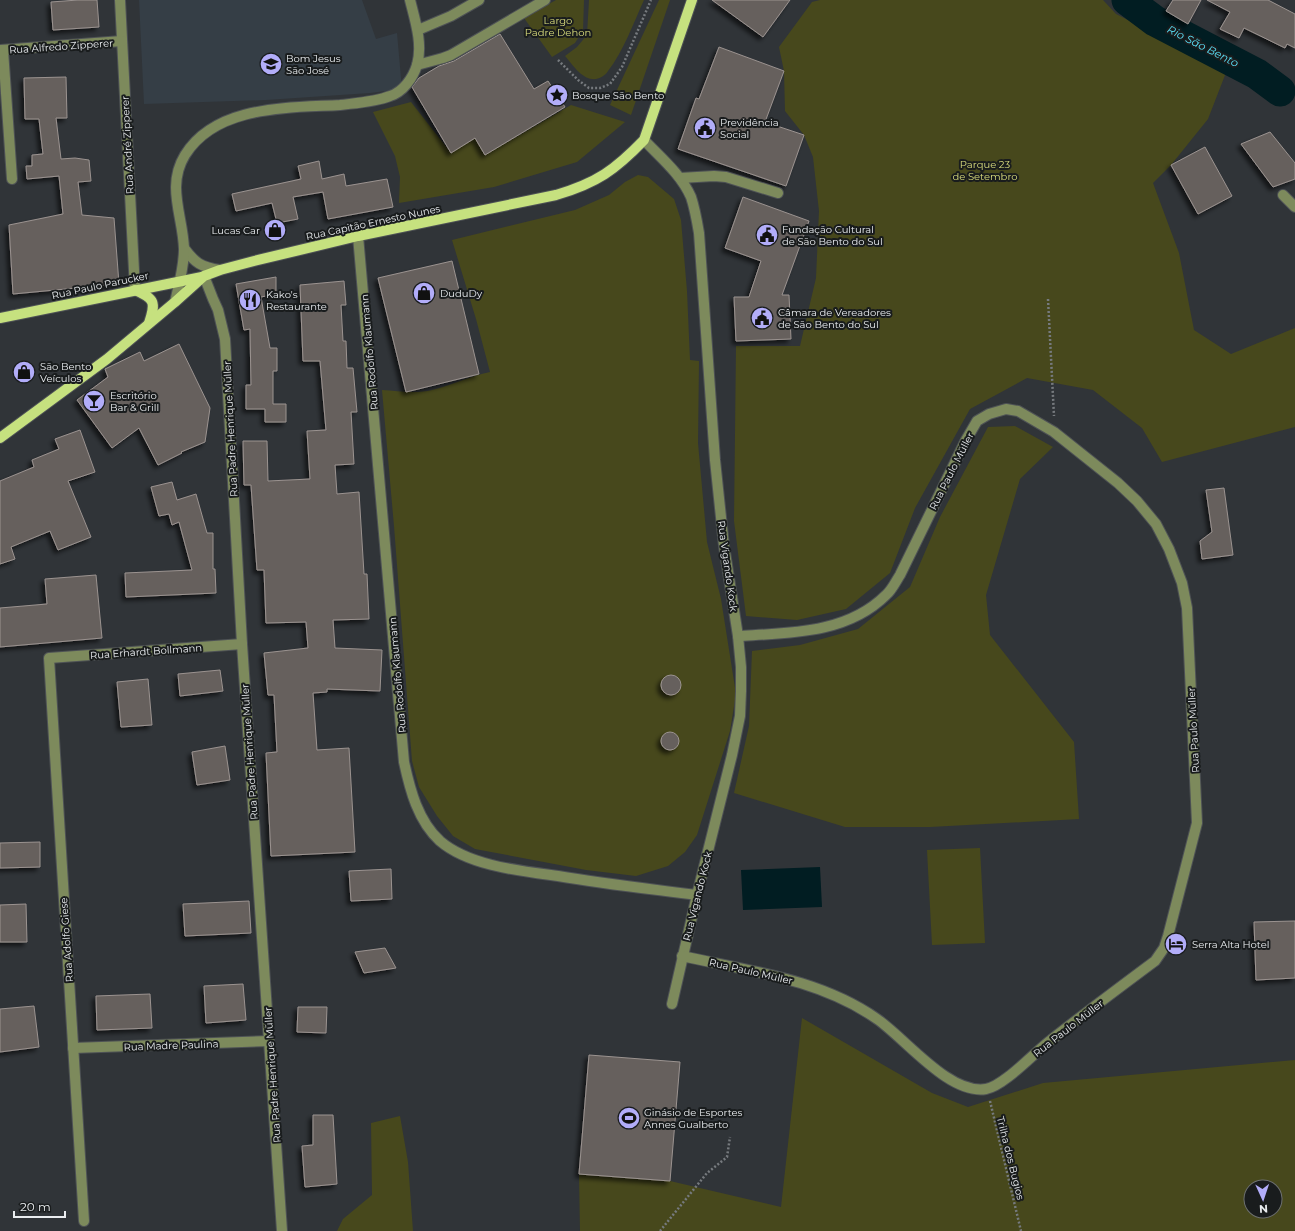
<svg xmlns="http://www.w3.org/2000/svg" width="1295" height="1231" viewBox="0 0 1295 1231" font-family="Montserrat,sans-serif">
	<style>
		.built { fill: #353e46 }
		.green { fill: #47481c; fill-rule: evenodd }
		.water { fill: #011d22 }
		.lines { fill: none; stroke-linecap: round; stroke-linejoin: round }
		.river { stroke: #011d22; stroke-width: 31 }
		.building { fill: #66605d; stroke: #9b9390; filter: url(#shadow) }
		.minor-casing { stroke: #4e5255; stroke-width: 12 }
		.major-casing { stroke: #4e5255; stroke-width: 12 }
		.path { stroke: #767a7e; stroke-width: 2.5; stroke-dasharray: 2 2; stroke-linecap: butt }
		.minor { stroke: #7d8a5c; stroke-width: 10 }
		.major { stroke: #c6e17f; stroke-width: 10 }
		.labels { text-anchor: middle; stroke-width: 4; stroke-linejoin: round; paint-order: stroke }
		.park-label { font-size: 10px; fill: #dcdf7e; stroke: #191c1d }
		.street-label { font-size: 10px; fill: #eaedf0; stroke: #191c1d }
		.poi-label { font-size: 10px; fill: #eaedf0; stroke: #191c1d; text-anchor: start }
		.water-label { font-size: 11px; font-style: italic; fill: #5ae1f9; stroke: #191c1d }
	</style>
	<defs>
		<filter id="shadow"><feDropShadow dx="-3.5" dy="3.5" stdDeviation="2" flood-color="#0009"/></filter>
	</defs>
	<rect width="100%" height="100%" fill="#303438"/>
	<polygon class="built" points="139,0 362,0 376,39 397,33 402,89 370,93 266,100 144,104"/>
	<g class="green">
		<polygon points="556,0 584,0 583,30 575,43 552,57 524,18"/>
		<path d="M589,0H644C634,22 623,52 608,71C605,76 598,80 592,79C581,78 572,64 565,56L577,47L587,35Z"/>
		<polygon points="659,0 670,0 631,115 610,105"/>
		<polygon points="820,0 1103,0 1116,14 1227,70 1208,119 1171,165 1153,183 1179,253 1194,330 1231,354 1295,328 1295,427 1162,462 1142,428 1093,390 1027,378 970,409 915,508 890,573 846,609 797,620 746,616 734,521 736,346 800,346 816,278 819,211 813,157 804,135 785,111 784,71 779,47 812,2"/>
		<polygon points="411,102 451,153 475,138 485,155 571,105 625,122 577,162 494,187 399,203 400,177 395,156 373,112"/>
		<path d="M638,175L648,177L674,199L681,220L687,291L690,360L699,361L698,443L707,542L721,599L736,694L730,731L697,835L685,852L668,866L636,876L586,870L475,849L453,836L437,816L419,787L412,761L394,526L382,390C398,391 416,394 432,390C452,385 470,376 490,372L476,319L452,240L575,210L609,195L625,182Z"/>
		<polygon points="1015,426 1053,447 1020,479 986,595 990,635 1074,742 1079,819 930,827 845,827 734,793 749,726 752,651 800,645 858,629 910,587 940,517 988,427"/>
		<polygon points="980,848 985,943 932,945 927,850"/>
		<path d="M802,1018L932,1093L968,1107L1043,1083L1295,1060V1231H580L579,1174L670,1181L781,1207ZM1251,1187H1275V1211H1251Z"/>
		<polygon points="400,1116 408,1162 413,1231 337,1231 343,1219 372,1195 371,1123"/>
	</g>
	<polygon class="water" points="820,867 822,907 743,910 741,870"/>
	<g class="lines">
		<polyline class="river" points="1127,0 1155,21 1257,74 1280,91"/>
	</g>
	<g class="building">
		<polygon points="78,0 97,0 99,27 53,30 51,2"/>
		<polygon points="712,0 790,0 763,37"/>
		<polygon points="1173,0 1201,0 1188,24 1166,11"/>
		<polygon points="1207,0 1268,0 1295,14 1295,48 1287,44 1285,48 1244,28 1239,38 1220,29 1230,12"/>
		<polygon points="500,34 534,89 548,81 565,107 485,155 475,138 451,153 412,87 419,78 439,66 454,61"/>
		<polygon points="719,47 784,71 765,122 804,135 786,186 678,149 696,98 699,99"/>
		<polygon points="66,77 67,118 56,118 61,159 75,158 89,160 91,181 78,182 82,215 114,218 119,284 13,294 9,225 63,214 59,176 27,179 26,166 32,166 32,155 43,154 39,119 25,119 24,78"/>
		<polygon points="1270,132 1295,163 1295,179 1273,187 1241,144"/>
		<polygon points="1205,147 1232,196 1198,214 1171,165"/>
		<polygon points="319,161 322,179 344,174 346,186 387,179 393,207 328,219 323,192 293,197 298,219 277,223 272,203 236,211 232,194 301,179 298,166"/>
		<polygon points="743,197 809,221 782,295 789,295 791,339 736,341 734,297 749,297 761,261 725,248"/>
		<polygon points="452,261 479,374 406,392 378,278"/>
		<polygon points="276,277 276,294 261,297 270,348 277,348 277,371 273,371 273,404 286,404 286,422 265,422 265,409 246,409 246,385 251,385 250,329 244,330 236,284"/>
		<polygon points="344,281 346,305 341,305 343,341 346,341 347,368 353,368 357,412 351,412 354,464 335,465 337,494 359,492 364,574 367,574 369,619 333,620 335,648 382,650 380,691 327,689 327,692 313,693 317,750 349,748 355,852 271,856 266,753 277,752 274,695 268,695 264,653 308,648 306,622 266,623 264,570 257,570 251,485 244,485 243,441 267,441 268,481 310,479 307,431 326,430 320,361 303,361 300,285"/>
		<polygon points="179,344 210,408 205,442 181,452 182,453 158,465 139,428 112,448 77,400 108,377 105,369 140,352 144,361"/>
		<polygon points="80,430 95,472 68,481 91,537 58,550 50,531 11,547 15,559 0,564 0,481 34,467 32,460 59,449 55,439"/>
		<polygon points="172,482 177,500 196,494 207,533 213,533 213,569 215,569 216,593 126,597 125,573 192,570 179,522 172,525 169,514 159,516 151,487"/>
		<polygon points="1224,488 1233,555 1202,559 1200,541 1212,532 1206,490"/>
		<polygon points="96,575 102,638 0,647 0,608 47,604 45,579"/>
		<polygon points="220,670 223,691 180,696 178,674"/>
		<circle cx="671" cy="685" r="10"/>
		<polygon points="148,679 152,725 121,727 117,682"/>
		<circle cx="670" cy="741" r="9"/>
		<polygon points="225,746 230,780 197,785 192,752"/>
		<polygon points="40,842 40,867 0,868 0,843"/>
		<polygon points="391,869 392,899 351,901 349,871"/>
		<polygon points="249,901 251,933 185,936 183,904"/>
		<polygon points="26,904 27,942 0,942 0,905"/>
		<polygon points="1295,921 1295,978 1256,980 1254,922"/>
		<polygon points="385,948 396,968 364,973 355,952"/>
		<polygon points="243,984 246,1020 206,1023 204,986"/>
		<polygon points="150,994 152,1028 97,1030 96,996"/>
		<polygon points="34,1006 39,1047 0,1052 0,1009"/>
		<polygon points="298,1007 327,1007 326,1033 297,1032"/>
		<polygon points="589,1055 680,1062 670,1181 579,1174"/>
		<polygon points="313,1115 333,1115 337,1184 305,1187 302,1146 313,1145"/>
	</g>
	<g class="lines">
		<g class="minor-casing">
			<g id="minor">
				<polyline points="120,0 135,290"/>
				<polyline points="418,30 451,16 479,0"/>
				<polyline points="0,50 122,41"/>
				<polyline points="3,50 12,179"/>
				<polyline points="417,65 443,58 451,55 545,0"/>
				<path d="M644,140C660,157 681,174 691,197C695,209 697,221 699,233L715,460L724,546L738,636L741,667V691L740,716L732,755L697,895L672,1004"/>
				<polyline points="680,178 714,176 726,177 778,193"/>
				<polyline points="1283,195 1295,207"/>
				<path d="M358,236L404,762C410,790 418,821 440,841C469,866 521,871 558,876C604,884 651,889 697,895"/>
				<path d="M184,248C195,263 201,267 220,270"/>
				<polyline points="204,276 213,299 218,310 225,339 242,644 282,1231"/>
				<path d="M175,302C179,285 184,267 184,249C183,216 166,186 185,155C216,105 288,108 340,105C356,103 375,102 390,96C403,92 413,78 417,65C423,44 415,20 410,0"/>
				<path d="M682,956C749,971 820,979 877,1019C906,1039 949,1095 986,1089C1004,1086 1035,1052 1051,1040C1085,1013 1120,987 1155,961L1164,948L1168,936L1197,823L1187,608L1182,583L1169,549L1156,524L1137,501L1118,483L1054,432L1018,411L1006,409L989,414L977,421L966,440L900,575C896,581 892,590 886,595C847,634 789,633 738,636"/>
				<polyline points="73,1048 269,1041"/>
				<polyline points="84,1221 49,658 242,644"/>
			</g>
		</g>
		<g class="major-casing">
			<g id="major">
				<path d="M135,290C155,299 156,302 149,323"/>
				<polyline points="0,318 202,277"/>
				<path d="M0,438L107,359L175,302L204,276L220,270L254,261L358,236L556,195C597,183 615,170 644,140L692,0"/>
			</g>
		</g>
		<g class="path">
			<polyline points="558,60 578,80 589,88 600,88 610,84 622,67 651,0"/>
			<polyline points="1048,299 1054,416"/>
			<polyline points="990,1101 1021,1231"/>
			<polyline points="660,1231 707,1173 727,1157 730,1137"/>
		</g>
		<use href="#minor" class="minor"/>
		<use href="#major" class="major"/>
	</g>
	<defs>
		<g id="school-disc" transform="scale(1.15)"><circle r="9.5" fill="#b2adf9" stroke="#191c1d"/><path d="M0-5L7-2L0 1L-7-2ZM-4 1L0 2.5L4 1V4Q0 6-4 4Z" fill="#111"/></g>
		<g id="sight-disc" transform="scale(1.15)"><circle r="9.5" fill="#b2adf9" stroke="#191c1d"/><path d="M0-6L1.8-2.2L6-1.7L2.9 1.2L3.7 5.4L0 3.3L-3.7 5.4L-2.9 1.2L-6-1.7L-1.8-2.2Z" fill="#111"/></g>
		<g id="civic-disc" transform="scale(1.15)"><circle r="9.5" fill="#b2adf9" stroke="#191c1d"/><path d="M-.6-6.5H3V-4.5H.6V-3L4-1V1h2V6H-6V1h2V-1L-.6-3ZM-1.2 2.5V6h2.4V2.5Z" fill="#111"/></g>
		<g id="shop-disc" transform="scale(1.15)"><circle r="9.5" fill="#b2adf9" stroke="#191c1d"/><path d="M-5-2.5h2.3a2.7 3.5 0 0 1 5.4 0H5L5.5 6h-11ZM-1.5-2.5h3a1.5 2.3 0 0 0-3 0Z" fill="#111"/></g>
		<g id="restaurant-disc" transform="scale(1.15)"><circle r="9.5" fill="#b2adf9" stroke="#191c1d"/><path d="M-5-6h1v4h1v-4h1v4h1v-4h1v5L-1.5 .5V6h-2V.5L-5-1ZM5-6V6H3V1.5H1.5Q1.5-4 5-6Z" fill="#111"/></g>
		<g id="bar-disc" transform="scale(1.15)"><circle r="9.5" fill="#b2adf9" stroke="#191c1d"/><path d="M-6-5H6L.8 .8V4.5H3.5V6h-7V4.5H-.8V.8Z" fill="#111"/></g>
		<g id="hotel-disc" transform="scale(1.15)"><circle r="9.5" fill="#b2adf9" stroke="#191c1d"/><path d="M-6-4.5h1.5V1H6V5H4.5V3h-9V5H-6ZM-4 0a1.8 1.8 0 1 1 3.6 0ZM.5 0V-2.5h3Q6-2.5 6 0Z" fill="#111"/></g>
		<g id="stadium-disc" transform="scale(1.15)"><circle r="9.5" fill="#b2adf9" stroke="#191c1d"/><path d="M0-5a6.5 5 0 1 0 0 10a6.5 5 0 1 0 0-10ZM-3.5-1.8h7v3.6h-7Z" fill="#111"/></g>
	</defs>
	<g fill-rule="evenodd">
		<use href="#school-disc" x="271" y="64"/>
		<use href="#sight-disc" x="557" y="95"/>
		<use href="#civic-disc" x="705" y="128"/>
		<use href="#shop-disc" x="275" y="230"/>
		<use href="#civic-disc" x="767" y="235"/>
		<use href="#shop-disc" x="424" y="293"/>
		<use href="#restaurant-disc" x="250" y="300"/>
		<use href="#civic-disc" x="762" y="318"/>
		<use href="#shop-disc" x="24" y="372"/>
		<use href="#bar-disc" x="94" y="401"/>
		<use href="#hotel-disc" x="1176" y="944"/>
		<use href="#stadium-disc" x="629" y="1118"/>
	</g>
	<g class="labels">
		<g class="park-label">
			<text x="558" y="24">Largo<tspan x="558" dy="12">Padre Dehon</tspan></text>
			<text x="985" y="168">Parque 23<tspan x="985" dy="12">de Setembro</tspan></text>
		</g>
		<g class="street-label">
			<text transform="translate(61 46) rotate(-4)" y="4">Rua Alfredo Zipperer</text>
			<text transform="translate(127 145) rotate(-93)" y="4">Rua André Zipperer</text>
			<text transform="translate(373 222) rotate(-12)" y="4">Rua Capitão Ernesto Nunes</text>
			<text transform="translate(100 285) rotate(-12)" y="4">Rua Paulo Parucker</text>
			<text transform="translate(369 352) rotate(-95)" y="4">Rua Rodolfo Klaumann</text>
			<text transform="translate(230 429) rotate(-93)" y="4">Rua Padre Henrique Müller</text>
			<text transform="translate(951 471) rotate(-63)" y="4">Rua Paulo Müller</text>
			<text transform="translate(728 566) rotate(82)" y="4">Rua Vigando Kock</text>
			<text transform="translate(146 651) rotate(-4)" y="4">Rua Erhardt Bollmann</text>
			<text transform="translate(397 675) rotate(-95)" y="4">Rua Rodolfo Klaumann</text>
			<text transform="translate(1193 730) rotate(-93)" y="4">Rua Paulo Müller</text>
			<text transform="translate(249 752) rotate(-94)" y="4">Rua Padre Henrique Müller</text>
			<text transform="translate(697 896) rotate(-76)" y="4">Rua Vigando Kock</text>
			<text transform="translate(66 940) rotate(-94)" y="4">Rua Adolfo Giese</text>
			<text transform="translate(751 971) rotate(13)" y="4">Rua Paulo Müller</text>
			<text transform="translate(1068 1028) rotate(-38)" y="4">Rua Paulo Müller</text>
			<text transform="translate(171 1045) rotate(-2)" y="4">Rua Madre Paulina</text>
			<text transform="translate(272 1075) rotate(-94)" y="4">Rua Padre Henrique Müller</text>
			<text transform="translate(1011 1158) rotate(76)" y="4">Trilha dos Bugios</text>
		</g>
		<g class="poi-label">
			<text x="286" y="62">Bom Jesus<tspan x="286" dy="12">São José</tspan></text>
			<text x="572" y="99">Bosque São Bento</text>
			<text x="720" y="126">Previdência<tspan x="720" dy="12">Social</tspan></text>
			<text x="782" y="233">Fundação Cultural<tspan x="782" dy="12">de São Bento do Sul</tspan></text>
			<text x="260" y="234" text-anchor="end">Lucas Car</text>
			<text x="440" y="297">DuduDy</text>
			<text x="266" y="298">Kako's<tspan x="266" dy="12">Restaurante</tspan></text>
			<text x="778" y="316">Câmara de Vereadores<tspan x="778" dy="12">de São Bento do Sul</tspan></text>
			<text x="40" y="370">São Bento<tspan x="40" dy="12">Veículos</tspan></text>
			<text x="110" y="399">Escritório<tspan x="110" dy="12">Bar &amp; Grill</tspan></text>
			<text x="1192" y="948">Serra Alta Hotel</text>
			<text x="644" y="1116">Ginásio de Esportes<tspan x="644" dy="12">Annes Gualberto</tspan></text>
		</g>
		<g class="water-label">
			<text transform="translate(1203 46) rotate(27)" y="4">Rio São Bento</text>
		</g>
	</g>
	<g transform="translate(1263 1199) rotate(177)"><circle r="19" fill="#191c1d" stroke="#6d7071"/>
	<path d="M0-3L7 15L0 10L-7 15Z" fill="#b2adf9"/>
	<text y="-6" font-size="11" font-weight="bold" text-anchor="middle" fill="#eaedf0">N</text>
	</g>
	<path d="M14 1211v6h51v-6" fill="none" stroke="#eaedf0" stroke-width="2"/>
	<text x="20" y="1211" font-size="12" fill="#eaedf0" stroke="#191c1d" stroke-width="3" paint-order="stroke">20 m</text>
</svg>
